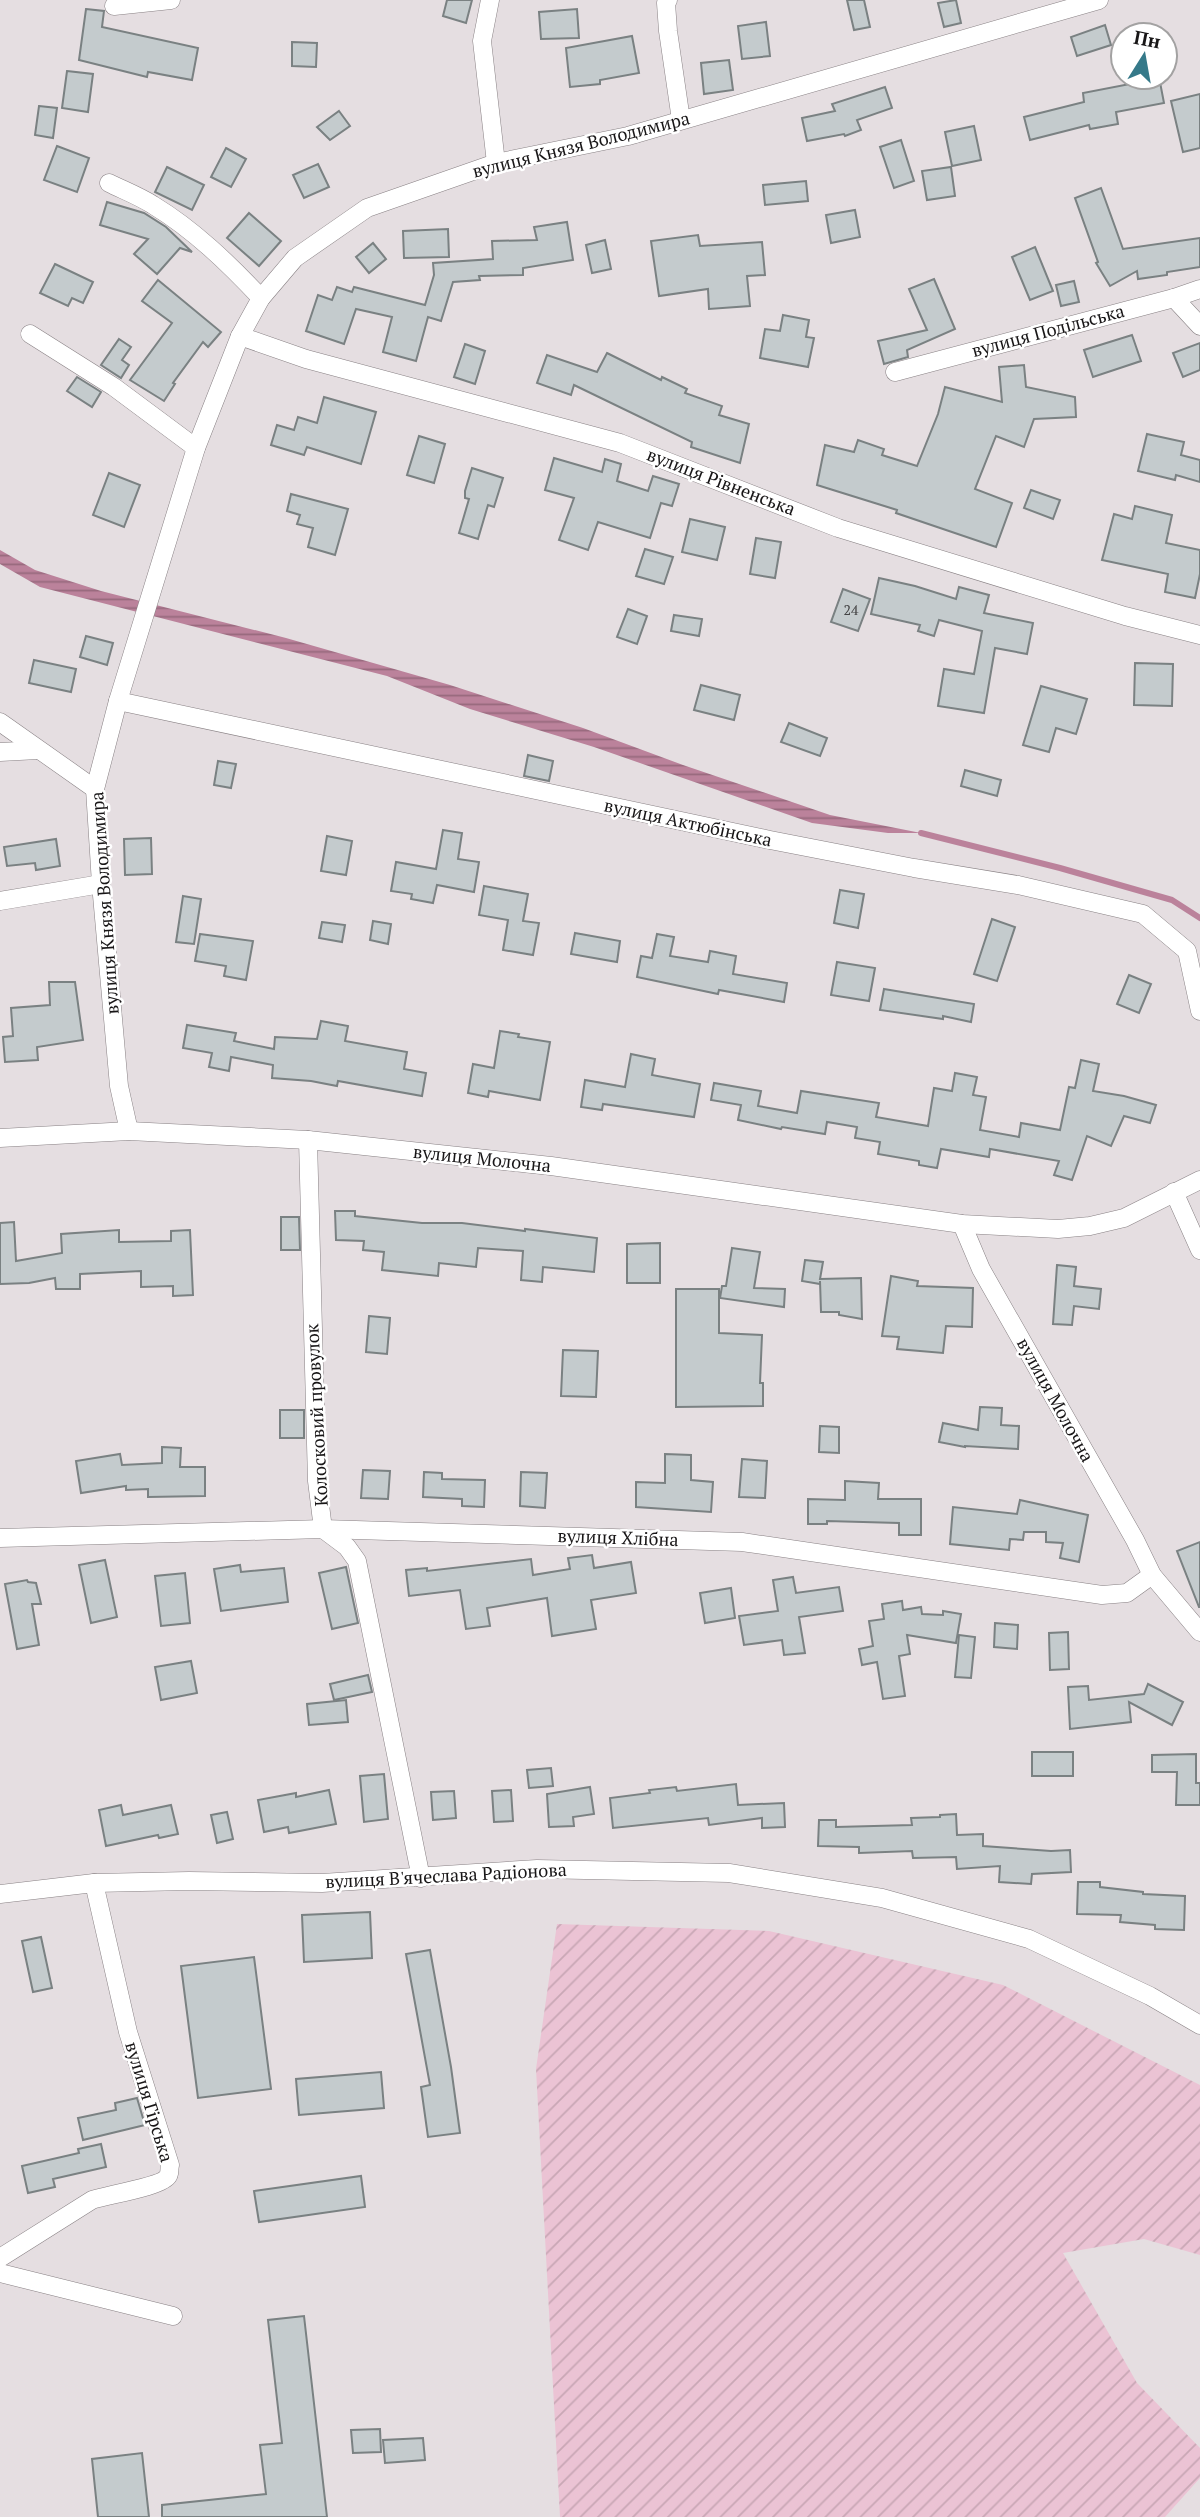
<svg xmlns="http://www.w3.org/2000/svg" width="1200" height="2517" viewBox="0 0 1200 2517" font-family="'PT Serif',serif">
	<style>
		.garden { fill: url(#garden-furrows) }
		.water { fill: url(#water-rules) }
		.lines { fill: none; stroke-linecap: round; stroke-linejoin: round }
		.stream { stroke: #bb829b; stroke-width: 6 }
		.building { fill: #c4cbcd; stroke: #7a8182; stroke-width: 2 }
		.minor-casing { stroke: #888184; stroke-width: 19 }
		.minor { stroke: #fff; stroke-width: 18 }
		.labels { text-anchor: middle; stroke-width: 5; stroke-linejoin: round; paint-order: stroke }
		.number-label { font-size: 14px; fill: #434344 }
		.street-label { font-size: 18px; fill: #181617; stroke: #fff }
	</style>
	<defs>
		<pattern id="garden-furrows" width="10" height="10" patternUnits="userSpaceOnUse" patternTransform="scale(1.75)"><rect width="10" height="10" fill="#ebc3d4"/><path d="M-1 1l2-2M0 10L10 0M9 11l2-2" fill="none" stroke="#c9a7b5"/></pattern>
		<pattern id="water-rules" width="6" height="5" patternUnits="userSpaceOnUse" patternTransform="scale(1.75)"><rect width="6" height="5" fill="#bb829b"/><path d="M0 2.5h6" fill="none" stroke="#97697d"/></pattern>
	</defs>
	<rect width="100%" height="100%" fill="#e5dee1"/>
	<polygon class="garden" points="557,1924 769,1931 1003,1985 1200,2085 1200,2255 1144,2239 1063,2253 1137,2383 1200,2448 1200,2478 1165,2517 560,2517 536,2069"/>
	<polygon class="water" points="0,550 35,570 101,591 286,638 450,685 583,728 683,765 830,815 921,833 888,833 812,823 594,747 470,709 387,676 40,587 0,564"/>
	<g class="lines">
		<polyline class="stream" points="921,833 1060,868 1172,900 1200,918"/>
	</g>
	<g class="building">
		<polygon points="447,0 472,0 466,23 443,16"/>
		<polygon points="847,0 864,0 870,27 854,30"/>
		<polygon points="956,0 961,23 944,27 938,3"/>
		<polygon points="86,9 104,11 102,27 198,48 192,80 148,72 147,77 79,60"/>
		<polygon points="577,9 579,38 541,39 539,12"/>
		<polygon points="766,22 770,56 742,59 738,26"/>
		<polygon points="1105,25 1111,45 1077,56 1071,37"/>
		<polygon points="632,36 639,73 600,80 600,84 570,87 566,48"/>
		<polygon points="292,42 317,43 316,67 292,66"/>
		<polygon points="729,60 733,90 704,94 701,63"/>
		<polygon points="67,71 93,74 88,112 62,108"/>
		<polygon points="1139,77 1159,77 1164,103 1116,112 1118,124 1090,129 1089,125 1030,140 1024,117 1084,102 1083,93 1130,84 1129,79"/>
		<polygon points="885,87 892,108 857,120 861,130 845,136 844,134 807,141 802,118 835,111 832,104"/>
		<polygon points="1200,94 1200,148 1183,152 1171,101"/>
		<polygon points="39,106 57,108 53,138 35,135"/>
		<polygon points="339,111 350,126 330,140 317,127"/>
		<polygon points="974,126 981,160 952,166 945,132"/>
		<polygon points="901,140 914,181 894,188 880,147"/>
		<polygon points="57,146 89,158 77,192 44,180"/>
		<polygon points="226,148 246,159 231,187 211,177"/>
		<polygon points="318,164 329,187 304,198 293,175"/>
		<polygon points="167,167 204,185 192,210 155,192"/>
		<polygon points="951,167 955,196 927,200 922,171"/>
		<polygon points="806,181 808,201 765,205 763,185"/>
		<polygon points="1101,188 1123,249 1200,238 1200,267 1167,272 1167,275 1138,279 1137,271 1110,286 1096,263 1098,262 1075,198"/>
		<polygon points="107,202 144,213 166,227 192,252 180,248 157,274 134,254 148,239 100,225"/>
		<polygon points="855,210 860,237 831,243 826,215"/>
		<polygon points="249,213 281,241 259,266 227,238"/>
		<polygon points="567,222 573,260 523,268 523,275 479,276 480,280 453,282 441,321 428,317 416,361 383,352 392,317 356,309 344,344 306,331 318,295 332,300 337,287 352,292 354,287 425,305 434,275 433,263 493,259 492,241 537,240 534,227"/>
		<polygon points="448,229 449,257 404,258 403,231"/>
		<polygon points="698,235 700,246 762,242 765,275 747,276 750,306 709,309 708,289 659,296 651,241"/>
		<polygon points="605,240 611,269 592,273 586,245"/>
		<polygon points="373,243 386,259 369,273 356,257"/>
		<polygon points="1035,247 1053,291 1030,300 1012,257"/>
		<polygon points="55,264 93,282 83,303 72,298 68,306 40,293"/>
		<polygon points="934,279 955,329 907,350 908,357 884,364 878,341 927,330 909,289"/>
		<polygon points="158,280 221,332 208,347 203,342 173,383 175,384 164,401 130,380 172,323 142,301"/>
		<polygon points="1074,281 1079,302 1061,306 1056,285"/>
		<polygon points="783,315 809,320 806,337 814,338 808,367 760,358 765,329 780,331"/>
		<polygon points="1132,335 1141,361 1093,377 1084,350"/>
		<polygon points="119,339 131,347 122,360 129,365 121,378 101,365"/>
		<polygon points="1200,343 1200,370 1183,377 1173,353"/>
		<polygon points="465,344 485,351 475,384 454,377"/>
		<polygon points="607,353 661,380 662,377 687,389 685,393 722,406 719,415 749,424 740,463 691,447 692,442 574,385 571,395 537,383 547,355 597,372"/>
		<polygon points="1024,365 1026,387 1075,397 1076,417 1034,419 1024,447 996,436 975,489 1012,503 996,547 896,513 897,510 817,485 825,445 854,452 858,440 884,449 882,455 917,466 938,414 945,387 1002,402 999,367"/>
		<polygon points="77,377 101,392 92,407 67,391"/>
		<polygon points="324,397 376,412 361,464 307,447 304,455 271,445 277,425 294,430 298,417 317,423"/>
		<polygon points="1147,434 1184,442 1181,455 1200,460 1200,482 1176,475 1175,480 1138,471"/>
		<polygon points="419,436 445,444 434,483 407,475"/>
		<polygon points="554,458 602,472 605,459 621,464 617,481 648,491 653,476 679,484 672,506 661,503 650,538 598,522 588,550 559,540 574,498 545,490"/>
		<polygon points="472,468 503,478 494,507 488,505 478,539 459,533 469,499 465,498 465,491"/>
		<polygon points="109,473 140,485 124,527 93,515"/>
		<polygon points="1031,490 1060,500 1053,519 1024,508"/>
		<polygon points="291,494 348,509 335,555 308,547 313,528 297,524 300,515 287,511"/>
		<polygon points="1135,506 1172,515 1166,543 1200,550 1200,574 1195,598 1165,592 1168,574 1102,560 1114,514 1132,519"/>
		<polygon points="690,519 725,527 717,560 682,552"/>
		<polygon points="756,538 781,542 775,578 750,574"/>
		<polygon points="645,549 673,557 664,584 636,576"/>
		<polygon points="879,578 915,586 956,599 959,587 989,595 984,613 1033,623 1027,654 995,648 984,713 938,706 944,669 974,674 982,631 939,620 934,636 918,631 920,625 871,614"/>
		<polygon points="843,589 870,599 858,631 831,622"/>
		<polygon points="628,609 647,616 637,644 617,637"/>
		<polygon points="674,615 702,619 699,636 671,631"/>
		<polygon points="86,636 113,643 107,665 80,657"/>
		<polygon points="34,660 76,669 71,692 29,683"/>
		<polygon points="1135,663 1173,664 1172,706 1134,705"/>
		<polygon points="701,685 740,695 734,720 694,710"/>
		<polygon points="1041,686 1087,699 1076,734 1056,728 1049,752 1023,745"/>
		<polygon points="789,723 827,738 820,756 781,742"/>
		<polygon points="528,755 553,761 549,781 524,776"/>
		<polygon points="218,761 236,764 231,788 214,785"/>
		<polygon points="965,770 1001,780 997,796 961,786"/>
		<polygon points="443,830 462,833 458,859 479,862 474,892 437,885 433,903 411,899 412,894 391,891 396,862 436,869"/>
		<polygon points="327,836 352,841 346,875 321,871"/>
		<polygon points="151,838 152,874 125,875 124,839"/>
		<polygon points="56,839 60,866 36,870 35,863 7,866 4,847"/>
		<polygon points="484,886 528,894 523,921 539,923 533,955 503,950 508,920 479,915"/>
		<polygon points="840,890 864,894 858,928 834,923"/>
		<polygon points="183,896 201,899 194,944 176,942"/>
		<polygon points="992,919 1015,927 997,981 974,974"/>
		<polygon points="373,921 391,924 388,944 370,940"/>
		<polygon points="322,922 345,925 342,942 319,938"/>
		<polygon points="575,933 620,941 617,962 571,954"/>
		<polygon points="200,934 253,941 246,980 224,976 226,966 195,961"/>
		<polygon points="657,934 674,937 670,956 708,962 710,951 736,956 733,974 787,983 784,1002 719,990 718,994 637,977 641,956 652,958"/>
		<polygon points="837,962 875,968 869,1001 831,995"/>
		<polygon points="1129,975 1151,984 1139,1013 1117,1004"/>
		<polygon points="49,982 75,982 83,1040 37,1047 38,1060 5,1062 3,1037 13,1036 11,1008 50,1005"/>
		<polygon points="884,989 974,1004 971,1022 943,1016 943,1019 880,1010"/>
		<polygon points="321,1021 348,1026 345,1041 407,1052 404,1069 426,1073 422,1096 338,1081 337,1086 311,1081 272,1078 273,1065 231,1057 229,1071 209,1067 212,1053 183,1048 187,1025 236,1033 234,1041 274,1049 275,1037 317,1039"/>
		<polygon points="500,1031 519,1034 518,1037 550,1042 540,1100 489,1091 488,1097 468,1093 473,1064 494,1068"/>
		<polygon points="631,1054 655,1059 652,1075 700,1084 694,1117 603,1104 602,1110 581,1107 585,1080 625,1087"/>
		<polygon points="1081,1060 1099,1064 1093,1091 1124,1096 1156,1105 1150,1123 1124,1116 1111,1146 1087,1136 1072,1180 1054,1175 1059,1161 990,1149 989,1157 941,1149 937,1168 919,1165 919,1161 878,1154 880,1142 855,1138 857,1127 827,1122 825,1134 782,1127 781,1129 738,1120 741,1105 711,1100 714,1083 761,1091 758,1106 797,1113 801,1091 879,1103 876,1117 928,1126 934,1088 952,1091 955,1073 977,1077 973,1095 986,1097 980,1130 1019,1137 1021,1123 1060,1130 1069,1087 1075,1088"/>
		<polygon points="335,1211 355,1211 355,1216 422,1223 462,1223 525,1231 525,1229 597,1238 594,1272 543,1267 542,1282 521,1280 523,1251 478,1248 476,1267 439,1263 438,1276 382,1270 384,1252 363,1250 364,1241 336,1240"/>
		<polygon points="281,1217 299,1217 300,1250 281,1250"/>
		<polygon points="14,1222 16,1261 62,1253 61,1234 119,1230 119,1242 171,1241 171,1231 190,1230 193,1295 173,1296 173,1286 141,1287 141,1271 80,1274 80,1289 56,1289 55,1278 29,1283 0,1284 0,1223"/>
		<polygon points="660,1243 660,1283 627,1283 627,1244"/>
		<polygon points="732,1248 760,1252 754,1288 785,1289 784,1307 720,1298 722,1286 726,1286"/>
		<polygon points="805,1260 823,1262 820,1279 861,1278 862,1319 839,1315 839,1312 821,1312 820,1281 820,1284 802,1281"/>
		<polygon points="1057,1265 1076,1267 1074,1286 1101,1289 1099,1309 1074,1306 1072,1325 1053,1324"/>
		<polygon points="891,1276 918,1281 917,1286 973,1288 972,1327 946,1326 943,1353 897,1349 899,1337 882,1336"/>
		<polygon points="676,1289 719,1289 719,1333 762,1335 760,1383 763,1383 763,1406 676,1407"/>
		<polygon points="369,1316 390,1318 387,1354 366,1352"/>
		<polygon points="563,1350 598,1351 596,1397 561,1396"/>
		<polygon points="980,1407 1002,1408 1001,1425 1019,1426 1018,1449 965,1446 965,1447 939,1442 943,1423 978,1430"/>
		<rect x="280" y="1410" width="24" height="28"/>
		<polygon points="820,1426 839,1427 839,1453 819,1452"/>
		<polygon points="162,1447 181,1448 180,1467 205,1467 205,1496 148,1497 148,1489 126,1490 126,1486 81,1493 76,1461 120,1454 122,1465 162,1463"/>
		<polygon points="665,1454 691,1455 691,1480 713,1482 711,1512 636,1507 636,1482 665,1483"/>
		<polygon points="742,1459 767,1461 765,1498 739,1497"/>
		<polygon points="363,1470 390,1471 388,1499 361,1498"/>
		<polygon points="424,1472 442,1473 442,1479 485,1480 484,1507 462,1506 462,1499 423,1497"/>
		<polygon points="521,1472 547,1473 545,1508 520,1506"/>
		<polygon points="845,1481 879,1483 878,1499 921,1499 921,1535 899,1535 899,1523 827,1521 827,1524 808,1524 808,1499 845,1500"/>
		<polygon points="1020,1500 1088,1515 1079,1562 1060,1558 1063,1543 1046,1542 1046,1532 1024,1532 1023,1540 1010,1539 1009,1550 950,1544 953,1507 1017,1514"/>
		<polygon points="1200,1542 1200,1607 1199,1607 1177,1551"/>
		<polygon points="592,1555 594,1568 631,1562 636,1593 591,1600 596,1629 552,1636 547,1598 487,1608 490,1626 466,1629 460,1590 409,1596 406,1570 427,1568 427,1571 531,1559 533,1575 570,1569 568,1558"/>
		<polygon points="105,1560 117,1617 91,1623 79,1565"/>
		<polygon points="240,1565 241,1572 284,1568 288,1602 221,1611 214,1569"/>
		<polygon points="346,1567 358,1623 332,1629 319,1573"/>
		<polygon points="185,1573 190,1623 161,1626 155,1576"/>
		<polygon points="793,1577 796,1593 839,1587 843,1611 799,1617 805,1653 784,1655 782,1640 744,1645 739,1616 778,1611 773,1580"/>
		<polygon points="27,1580 28,1582 36,1583 41,1604 32,1604 39,1645 17,1649 5,1584"/>
		<polygon points="731,1588 735,1618 705,1623 700,1593"/>
		<polygon points="902,1601 903,1610 921,1607 922,1614 943,1615 943,1611 961,1614 956,1643 907,1635 910,1654 899,1656 905,1696 883,1699 877,1662 862,1665 859,1649 873,1646 869,1621 884,1619 882,1604"/>
		<polygon points="995,1623 1018,1625 1017,1649 994,1647"/>
		<polygon points="1068,1632 1069,1669 1050,1670 1049,1633"/>
		<polygon points="959,1635 975,1637 971,1678 955,1677"/>
		<polygon points="191,1661 197,1693 161,1700 155,1667"/>
		<polygon points="368,1675 372,1692 334,1700 330,1684"/>
		<polygon points="1148,1684 1183,1702 1172,1725 1129,1702 1131,1722 1070,1729 1068,1687 1088,1686 1089,1700 1144,1694"/>
		<polygon points="346,1700 348,1722 309,1725 307,1704"/>
		<rect x="1032" y="1752" width="41" height="24"/>
		<polygon points="1196,1754 1196,1783 1200,1783 1200,1805 1176,1805 1177,1772 1152,1772 1152,1755"/>
		<polygon points="551,1768 553,1786 529,1788 527,1770"/>
		<polygon points="384,1774 388,1819 364,1822 360,1776"/>
		<polygon points="736,1784 738,1805 784,1803 785,1827 762,1828 762,1818 709,1825 708,1818 613,1828 610,1798 650,1793 649,1790 676,1787 677,1791"/>
		<polygon points="590,1787 594,1814 573,1817 574,1826 549,1827 547,1794"/>
		<polygon points="329,1790 336,1824 289,1833 288,1827 264,1832 258,1800 296,1793 296,1797"/>
		<polygon points="511,1790 513,1821 494,1822 492,1791"/>
		<polygon points="454,1791 456,1818 433,1820 431,1792"/>
		<polygon points="121,1805 123,1815 171,1805 178,1834 159,1838 158,1835 106,1846 99,1810"/>
		<polygon points="227,1812 233,1839 217,1843 211,1815"/>
		<polygon points="956,1814 957,1835 983,1834 983,1846 1051,1851 1070,1850 1071,1872 1032,1874 1031,1884 999,1882 1000,1866 957,1869 956,1857 913,1858 912,1851 859,1853 859,1847 818,1846 819,1820 836,1820 836,1827 912,1825 911,1818 940,1817 940,1815"/>
		<polygon points="1078,1882 1100,1882 1100,1887 1143,1892 1143,1894 1185,1896 1184,1930 1155,1929 1155,1925 1120,1922 1121,1915 1077,1914"/>
		<polygon points="370,1912 372,1958 304,1962 302,1915"/>
		<polygon points="41,1937 52,1988 33,1992 22,1941"/>
		<polygon points="430,1950 451,2067 460,2133 428,2137 421,2087 430,2085 406,1954"/>
		<polygon points="254,1957 271,2089 198,2098 181,1966"/>
		<polygon points="381,2072 384,2108 299,2115 296,2079"/>
		<polygon points="137,2098 145,2125 83,2140 78,2118 116,2110 115,2103"/>
		<polygon points="101,2144 106,2167 53,2179 55,2187 28,2193 22,2166 79,2153 78,2149"/>
		<polygon points="361,2176 365,2207 259,2222 254,2191"/>
		<polygon points="304,2316 327,2517 162,2517 162,2505 266,2494 260,2445 282,2443 268,2320"/>
		<polygon points="380,2429 381,2452 353,2453 351,2430"/>
		<polygon points="423,2438 425,2460 385,2463 383,2440"/>
		<polygon points="142,2453 149,2517 98,2517 92,2459"/>
	</g>
	<g class="lines">
		<g class="minor-casing">
			<g id="minor">
				<polyline points="490,0 482,41 496,163"/>
				<polyline points="668,0 666,3 668,31 681,120"/>
				<polyline points="114,6 171,0"/>
				<path d="M109,183C123,190 139,196 153,205C194,230 228,263 261,298"/>
				<polyline points="1174,298 1200,326"/>
				<polyline points="30,334 114,387 196,448"/>
				<polyline points="240,336 306,359 620,443 838,528 1125,616 1200,635"/>
				<polyline points="895,372 1174,298 1200,289"/>
				<polyline points="118,701 770,840 914,868 1018,885 1143,914 1187,951 1200,1011"/>
				<polyline points="0,722 95,789"/>
				<polyline points="0,752 38,750"/>
				<polyline points="0,901 101,884"/>
				<polyline points="129,1131 119,1086 101,884 95,789 118,701 196,448 240,336 261,298 295,258 367,208 496,163 628,136 1099,0"/>
				<polyline points="0,1138 129,1131 308,1140 551,1166 962,1224 1058,1229 1090,1226 1124,1218 1200,1180"/>
				<polyline points="308,1140 317,1481 323,1529 347,1547 357,1561 421,1878"/>
				<polyline points="1174,1192 1200,1250"/>
				<polyline points="962,1224 981,1269 1135,1540 1152,1575 1200,1632"/>
				<polyline points="0,1538 323,1529 742,1542 1102,1595 1127,1593 1152,1575"/>
				<polyline points="0,1894 94,1883 189,1881 322,1883 537,1869 729,1873 882,1898 1029,1939 1150,1996 1200,2025"/>
				<path d="M0,2258L92,2200C107,2195 163,2186 168,2176C170,2173 169,2169 170,2165L128,2032L94,1883"/>
				<polyline points="0,2273 173,2316"/>
			</g>
		</g>
		<use href="#minor" class="minor"/>
	</g>
	<g class="labels">
		<g class="number-label">
			<text x="851" y="615">24</text>
		</g>
		<g class="street-label">
			<text transform="translate(581 145) rotate(-14)" y="6">вулиця Князя Володимира</text>
			<text transform="translate(1048 331) rotate(-15)" y="6">вулиця Подільська</text>
			<text transform="translate(721 482) rotate(21)" y="6">вулиця Рівненська</text>
			<text transform="translate(688 823) rotate(12)" y="6">вулиця Актюбінська</text>
			<text transform="translate(105 903) rotate(-94)" y="6">вулиця Князя Володимира</text>
			<text transform="translate(482 1159) rotate(6)" y="6">вулиця Молочна</text>
			<text transform="translate(1055 1400) rotate(61)" y="6">вулиця Молочна</text>
			<text transform="translate(317 1415) rotate(-93)" y="6">Колосковий провулок</text>
			<text transform="translate(618 1538) rotate(2)" y="6">вулиця Хлібна</text>
			<text transform="translate(446 1876) rotate(-3)" y="6">вулиця В'ячеслава Радіонова</text>
			<text transform="translate(149 2102) rotate(73)" y="6">вулиця Гірська</text>
		</g>
	</g>
	<g transform="translate(1144 56) rotate(11)"><circle r="33" fill="#ffffff" stroke="#a3a2a2" stroke-width="2"/>
	<path d="M0-5L12 26L0 18L-12 26Z" fill="#357989"/>
	<text y="-10" font-size="19" font-weight="bold" text-anchor="middle" fill="#181617">Пн</text>
	</g>
</svg>
